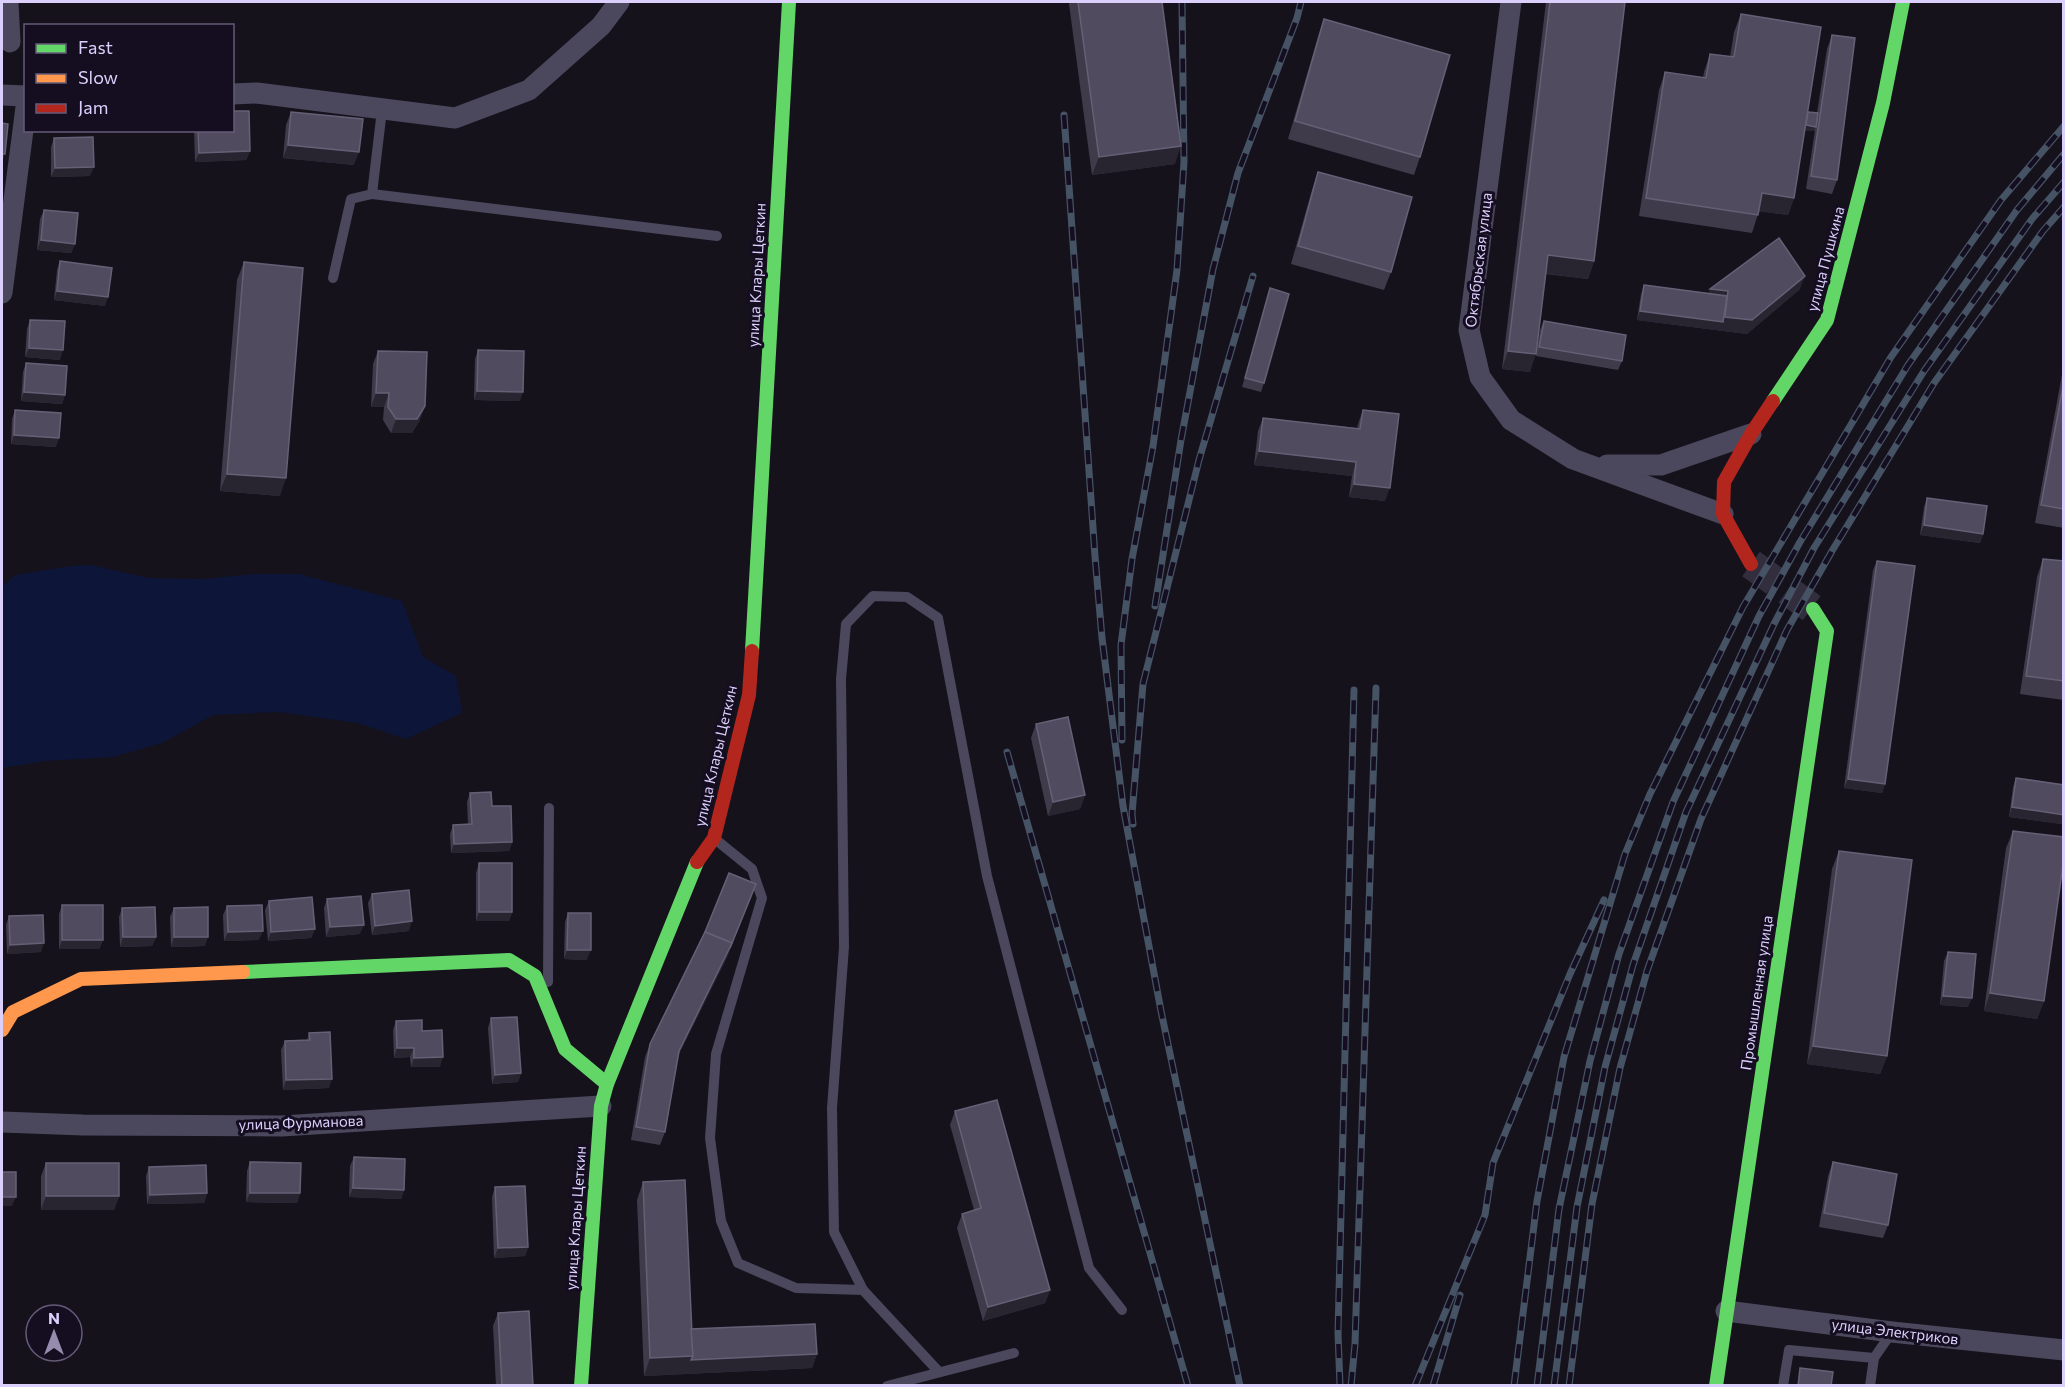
<svg xmlns="http://www.w3.org/2000/svg" width="2065" height="1387" viewBox="0 0 2065 1387" font-family="Commissioner,sans-serif">
	<style>
		.water { fill: #0d1638 }
		.lines { fill: none; stroke-linecap: round; stroke-linejoin: round }
		.secondary-tunnel { stroke: #332e3e; stroke-width: 30; stroke-dasharray: 30 15; stroke-linecap: butt }
		.lane { stroke: #4b475c; stroke-width: 10 }
		.street { stroke: #4b475c; stroke-width: 21 }
		.fast { stroke: #63d668; stroke-width: 14 }
		.slow { stroke: #ff974d; stroke-width: 14 }
		.jam { stroke: #b3261e; stroke-width: 14 }
		.rail-casing { stroke: #455365; stroke-width: 7 }
		.rail { stroke: #140e20; stroke-width: 4.5; stroke-dasharray: 14; stroke-linecap: butt }
		.wall { fill: #403b4b }
		.shaded-wall { fill: #282430 }
		.building { fill: #504b5e; stroke: #666077; stroke-width: 1.5 }
		.labels { text-anchor: middle; stroke-width: 6; stroke-linejoin: round; paint-order: stroke }
		.street-label { font-size: 15px; fill: #dbcffc; stroke: #140e20 }
	</style>
	<rect width="100%" height="100%" fill="#15121c"/>
	<polygon class="water" points="91,565 148,578 202,579 255,574 299,574 402,601 423,657 456,676 462,713 406,739 358,723 278,712 213,715 162,743 113,757 45,761 2,768 2,587 15,575 71,566"/>
	<g class="lines">
		<polyline class="secondary-tunnel" points="1751,564 1813,609"/>
		<g class="lane">
			<polyline points="372,194 717,236"/>
			<polyline points="333,278 351,199 372,194 382,110"/>
			<polyline points="715,839 752,869 762,898 716,1054 710,1138 721,1221 738,1263 796,1288 863,1290"/>
			<polyline points="548,982 549,808"/>
			<polyline points="939,1372 863,1290 834,1232 832,1108 844,947 841,679 846,624 873,596 907,597 938,618 987,876 1089,1268 1122,1310"/>
			<polyline points="887,1386 1014,1353"/>
			<polyline points="1783,1386 1789,1350 1874,1358"/>
			<polyline points="1870,1386 1874,1358 1892,1332"/>
		</g>
		<g class="street">
			<polyline points="8,2 10,42"/>
			<polyline points="1511,2 1469,330 1480,377 1511,420 1573,459 1723,514"/>
			<polyline points="232,94 257,93 455,118 529,90 601,26 619,2"/>
			<polyline points="2,95 26,96"/>
			<polyline points="2,293 26,107"/>
			<polyline points="1607,465 1661,465 1751,434"/>
			<polyline points="2,1122 83,1125 282,1126 601,1106"/>
			<polyline points="1726,1311 1892,1332 2064,1350"/>
		</g>
		<g class="fast">
			<polyline points="1773,401 1827,320 1883,103 1903,2"/>
			<polyline points="752,651 789,2"/>
			<polyline points="243,972 509,960 535,976 565,1049 607,1084"/>
			<polyline points="581,1386 601,1106 607,1084 697,862"/>
			<polyline points="1716,1386 1827,631 1813,609"/>
		</g>
		<polyline class="slow" points="2,1030 13,1012 81,979 243,972"/>
		<g class="jam">
			<polyline points="1751,564 1723,514 1724,482 1751,434 1773,401"/>
			<polyline points="697,862 714,838 749,695 752,651"/>
		</g>
		<g class="rail-casing">
			<g id="rail">
				<polyline points="1064,115 1095,556 1102,638 1123,806 1161,1011 1240,1386"/>
				<polyline points="1155,606 1181,440 1213,269 1238,173 1297,18 1301,2"/>
				<polyline points="1122,740 1121,645 1132,559 1153,446 1177,270 1184,162 1182,2"/>
				<polyline points="1007,752 1188,1386"/>
				<polyline points="1133,824 1132,814 1143,684 1199,460 1253,276"/>
				<polyline points="1340,1386 1338,1333 1354,690"/>
				<polyline points="1351,1386 1355,1344 1376,688"/>
				<polyline points="1415,1386 1485,1215 1493,1163 1570,974 1604,900"/>
				<polyline points="1433,1386 1460,1295"/>
				<polyline points="1514,1386 1537,1201 1564,1057 1625,854 1650,794 1743,607 1891,357 2001,200 2064,126"/>
				<polyline points="1537,1386 1559,1209 1590,1061 1619,954 1673,802 1759,616 1800,542 1908,365 2017,210 2064,154"/>
				<polyline points="1554,1386 1577,1207 1605,1067 1633,965 1686,812 1774,624 1814,548 1924,371 2032,219 2064,182"/>
				<polyline points="1569,1386 1592,1204 1620,1068 1647,971 1701,819 1787,630 1832,551 1934,383 2043,231 2064,207"/>
			</g>
		</g>
		<use href="#rail" class="rail"/>
	</g>
	<g class="wall">
		<polygon points="1070,2 1162,2 1175,164 1092,175 1069,4"/>
		<polygon points="1546,2 1625,2 1594,261 1588,279 1546,274 1530,372 1502,369"/>
		<polygon points="1741,14 1808,112 1817,113 1827,49 1832,35 1837,180 1832,194 1806,189 1815,130 1814,131 1805,130 1794,198 1788,215 1759,211 1752,233 1639,216 1659,90 1665,72 1703,78 1704,72 1710,54 1730,57 1734,32"/>
		<polygon points="1324,19 1420,157 1414,175 1288,139 1318,37"/>
		<polygon points="291,112 354,165 283,158 286,125"/>
		<polygon points="194,130 232,130 250,151 246,160 195,162"/>
		<polygon points="54,138 90,176 51,177 51,147"/>
		<polygon points="1318,172 1391,272 1384,290 1291,264 1312,190"/>
		<polygon points="44,210 75,244 71,253 37,250 40,219"/>
		<polygon points="60,261 105,306 54,300 57,270"/>
		<polygon points="244,262 280,496 220,491 237,280"/>
		<polygon points="1644,285 1708,293 1800,289 1747,334 1637,320 1641,294"/>
		<polygon points="1270,288 1264,383 1261,392 1242,387"/>
		<polygon points="30,320 60,360 25,357 27,329"/>
		<polygon points="1544,321 1622,361 1618,370 1536,356 1540,330"/>
		<polygon points="478,350 520,401 474,400 475,359"/>
		<polygon points="378,351 420,420 412,433 391,433 383,420 384,407 371,407 373,364"/>
		<polygon points="26,363 65,395 62,404 21,401 23,372"/>
		<polygon points="2064,363 2064,528 2035,523"/>
		<polygon points="15,410 56,447 11,444 12,419"/>
		<polygon points="1363,410 1385,501 1349,497 1352,476 1254,465 1258,431 1263,418 1357,428 1358,424"/>
		<polygon points="1927,498 1983,534 1980,543 1920,535 1924,507"/>
		<polygon points="2043,559 2064,561 2064,700 2020,694 2037,577"/>
		<polygon points="1877,561 1885,784 1882,793 1844,788 1873,570"/>
		<polygon points="1036,724 1085,795 1080,809 1048,816 1031,738"/>
		<polygon points="2016,778 2064,785 2064,819 2062,824 2009,817 2013,787"/>
		<polygon points="470,793 492,806 512,842 509,851 451,853 450,834 453,825 468,825 467,802"/>
		<polygon points="2013,831 2044,1001 2037,1019 1984,1011 2006,848"/>
		<polygon points="1839,851 1887,1056 1880,1074 1807,1064 1832,869"/>
		<polygon points="479,863 512,912 509,921 476,921 476,873"/>
		<polygon points="753,893 727,957 678,1056 665,1132 660,1145 631,1140 645,1057 650,1044"/>
		<polygon points="372,894 409,931 372,935 368,903"/>
		<polygon points="327,899 360,934 326,937 324,908"/>
		<polygon points="269,901 315,929 311,938 268,941 265,910"/>
		<polygon points="62,905 103,940 99,949 59,949 59,914"/>
		<polygon points="227,906 259,940 224,941 223,915"/>
		<polygon points="122,908 156,937 152,946 120,947 119,917"/>
		<polygon points="174,908 205,946 171,947 170,917"/>
		<polygon points="568,913 587,960 564,959 565,922"/>
		<polygon points="9,916 41,952 7,954 6,925"/>
		<polygon points="1948,952 1968,1007 1940,1005 1944,961"/>
		<polygon points="491,1018 521,1073 518,1082 492,1084 488,1028"/>
		<polygon points="396,1021 422,1031 440,1067 411,1067 410,1057 394,1058 393,1030"/>
		<polygon points="309,1033 329,1088 283,1090 281,1050 285,1041 307,1040"/>
		<polygon points="955,1111 1050,1290 1045,1303 983,1321 957,1228 962,1214 974,1210 950,1125"/>
		<polygon points="354,1157 404,1190 401,1199 349,1197 350,1166"/>
		<polygon points="250,1162 300,1193 297,1203 246,1202 247,1171"/>
		<polygon points="1833,1162 1888,1225 1883,1238 1819,1227 1828,1176"/>
		<polygon points="46,1163 119,1196 114,1210 41,1210 41,1176"/>
		<polygon points="149,1167 207,1193 204,1203 147,1204 146,1176"/>
		<polygon points="643,1182 691,1329 817,1354 812,1368 644,1376 637,1200"/>
		<polygon points="495,1187 528,1247 525,1256 494,1258 492,1197"/>
		<polygon points="498,1313 533,1386 496,1386 493,1326"/>
	</g>
	<g class="shaded-wall">
		<polygon points="1802,125 1816,127 1814,131 1801,130"/>
		<polygon points="288,145 359,152 354,165 283,158"/>
		<polygon points="1181,146 1175,164 1092,175 1099,157"/>
		<polygon points="250,151 246,160 195,162 199,153"/>
		<polygon points="2,154 5,154 2,163"/>
		<polygon points="94,167 90,176 51,177 55,168"/>
		<polygon points="1762,193 1794,198 1788,215 1755,211"/>
		<polygon points="41,240 75,244 71,253 37,250"/>
		<polygon points="1548,255 1594,261 1588,279 1542,273"/>
		<polygon points="1805,276 1800,289 1747,334 1637,320 1640,311 1723,322 1725,317"/>
		<polygon points="1710,289 1728,291 1723,305 1705,302"/>
		<polygon points="57,291 108,297 105,306 54,300"/>
		<polygon points="29,348 63,350 60,360 25,357"/>
		<polygon points="1508,351 1536,354 1530,372 1502,369"/>
		<polygon points="477,391 523,392 520,401 474,400"/>
		<polygon points="24,392 65,395 62,404 21,401"/>
		<polygon points="376,393 389,393 384,407 371,407"/>
		<polygon points="425,406 420,420 412,433 391,433 396,419"/>
		<polygon points="14,435 59,438 56,447 11,444"/>
		<polygon points="1259,451 1356,462 1352,476 1254,465"/>
		<polygon points="227,474 286,478 280,496 220,491"/>
		<polygon points="1354,484 1390,488 1385,501 1349,497"/>
		<polygon points="1924,525 1983,534 1980,543 1920,535"/>
		<polygon points="1848,779 1885,784 1882,793 1844,788"/>
		<polygon points="1085,795 1080,809 1048,816 1053,802"/>
		<polygon points="2012,807 2064,815 2064,819 2062,824 2009,817"/>
		<polygon points="512,842 509,851 451,853 454,844"/>
		<polygon points="753,893 727,957 674,1064 679,1051"/>
		<polygon points="479,912 512,912 509,921 476,921"/>
		<polygon points="412,921 409,931 372,935 375,926"/>
		<polygon points="364,925 360,934 326,937 330,927"/>
		<polygon points="315,929 311,938 268,941 271,932"/>
		<polygon points="263,931 259,940 224,941 228,932"/>
		<polygon points="123,937 156,937 152,946 120,947"/>
		<polygon points="174,937 208,937 205,946 171,947"/>
		<polygon points="62,940 103,940 99,949 59,949"/>
		<polygon points="44,943 41,952 7,954 10,945"/>
		<polygon points="567,950 591,950 587,960 564,959"/>
		<polygon points="1990,993 2044,1001 2037,1019 1984,1011"/>
		<polygon points="1943,996 1972,998 1968,1007 1940,1005"/>
		<polygon points="1813,1046 1887,1056 1880,1074 1807,1064"/>
		<polygon points="397,1048 414,1048 410,1057 394,1058"/>
		<polygon points="443,1057 440,1067 411,1067 414,1058"/>
		<polygon points="521,1073 518,1082 492,1084 495,1075"/>
		<polygon points="332,1079 329,1088 283,1090 286,1080"/>
		<polygon points="353,1188 404,1190 401,1199 349,1197"/>
		<polygon points="207,1193 204,1203 147,1204 150,1195"/>
		<polygon points="250,1193 300,1193 297,1203 246,1202"/>
		<polygon points="46,1196 119,1196 114,1210 41,1210"/>
		<polygon points="2,1197 16,1197 12,1206 2,1206"/>
		<polygon points="528,1247 525,1256 494,1258 498,1248"/>
		<polygon points="1050,1290 1045,1303 983,1321 988,1307"/>
		<polygon points="817,1354 812,1368 644,1376 650,1358 693,1356"/>
	</g>
	<g class="building">
		<polygon points="1078,2 1162,2 1181,146 1099,157"/>
		<polygon points="1550,2 1625,2 1594,261 1548,255 1536,354 1508,351"/>
		<polygon points="1741,14 1821,27 1794,198 1762,193 1758,215 1646,198 1665,72 1706,78 1710,54 1734,57"/>
		<polygon points="1324,19 1450,55 1420,157 1295,121"/>
		<polygon points="1832,35 1855,38 1837,180 1811,176"/>
		<polygon points="232,111 249,111 250,151 199,153 198,130 232,130"/>
		<polygon points="291,112 363,119 359,152 288,145"/>
		<polygon points="1808,112 1818,113 1816,127 1806,125"/>
		<polygon points="2,123 8,124 5,154 2,154"/>
		<polygon points="93,137 94,167 55,168 54,138"/>
		<polygon points="1318,172 1412,197 1391,272 1298,246"/>
		<polygon points="44,210 78,213 75,244 41,240"/>
		<polygon points="1779,238 1805,276 1752,320 1725,317 1728,291 1710,289"/>
		<polygon points="60,261 112,268 108,297 57,291"/>
		<polygon points="244,262 303,268 286,478 227,474"/>
		<polygon points="1644,285 1727,296 1723,322 1640,311"/>
		<polygon points="1270,288 1289,294 1264,383 1245,378"/>
		<polygon points="30,320 65,321 63,350 29,348"/>
		<polygon points="1544,321 1626,335 1622,361 1539,347"/>
		<polygon points="478,350 524,351 523,392 477,391"/>
		<polygon points="378,351 427,352 425,406 417,419 396,419 388,407 389,393 376,393"/>
		<polygon points="26,363 67,366 65,395 24,392"/>
		<polygon points="2064,381 2064,509 2041,505"/>
		<polygon points="15,410 61,413 59,438 14,435"/>
		<polygon points="1363,410 1399,414 1390,488 1354,484 1356,462 1259,451 1263,418 1360,429"/>
		<polygon points="1927,498 1987,506 1983,534 1924,525"/>
		<polygon points="2043,559 2064,561 2064,681 2026,676"/>
		<polygon points="1877,561 1915,566 1885,784 1848,779"/>
		<polygon points="1068,717 1085,795 1053,802 1036,724"/>
		<polygon points="2016,778 2064,785 2064,815 2012,807"/>
		<polygon points="491,792 492,806 511,806 512,842 454,844 453,825 472,824 470,793"/>
		<polygon points="2013,831 2064,837 2064,858 2044,1001 1990,993"/>
		<polygon points="1839,851 1912,860 1887,1056 1813,1046"/>
		<rect x="479" y="863" width="33" height="49"/>
		<polygon points="729,873 756,884 730,948 732,943 705,932"/>
		<polygon points="409,890 412,921 375,926 372,894"/>
		<polygon points="361,896 364,925 330,927 327,899"/>
		<polygon points="312,897 315,929 271,932 269,901"/>
		<rect x="62" y="905" width="41" height="35"/>
		<polygon points="262,905 263,931 228,932 227,906"/>
		<polygon points="155,907 156,937 123,937 122,908"/>
		<polygon points="208,907 208,937 174,937 174,908"/>
		<polygon points="568,913 591,913 591,950 567,950"/>
		<polygon points="43,915 44,943 10,945 9,916"/>
		<polygon points="705,932 732,943 679,1051 665,1132 636,1127 650,1044"/>
		<polygon points="1948,952 1976,954 1972,998 1943,996"/>
		<polygon points="517,1017 521,1073 495,1075 491,1018"/>
		<polygon points="422,1020 422,1031 442,1030 443,1057 414,1058 414,1048 397,1048 396,1021"/>
		<polygon points="330,1032 332,1079 286,1080 285,1041 310,1040 309,1033"/>
		<polygon points="997,1100 1050,1290 988,1307 962,1214 981,1208 955,1111"/>
		<polygon points="354,1157 405,1159 404,1190 353,1188"/>
		<polygon points="250,1162 301,1163 300,1193 250,1193"/>
		<polygon points="1833,1162 1897,1174 1888,1225 1824,1213"/>
		<rect x="46" y="1163" width="73" height="33"/>
		<polygon points="206,1165 207,1193 150,1195 149,1167"/>
		<rect x="2" y="1172" width="14" height="25"/>
		<polygon points="685,1180 693,1356 650,1358 643,1182"/>
		<polygon points="525,1186 528,1247 498,1248 495,1187"/>
		<polygon points="529,1311 533,1386 502,1386 498,1313"/>
		<polygon points="815,1324 817,1354 691,1360 693,1356 691,1329"/>
		<polygon points="1800,1368 1833,1372 1831,1386 1798,1386"/>
	</g>
	<g class="labels">
		<g class="street-label">
			<text transform="translate(1826 259) rotate(-75)" y="5">улица Пушкина</text>
			<text transform="translate(1479 260) rotate(-83)" y="5">Октябрьская улица</text>
			<text transform="translate(757 275) rotate(-87)" y="5">улица Клары Цеткин</text>
			<text transform="translate(716 756) rotate(-77)" y="5">улица Клары Цеткин</text>
			<text transform="translate(1757 993) rotate(-82)" y="5">Промышленная улица</text>
			<text transform="translate(301 1123) rotate(-2)" y="5">улица Фурманова</text>
			<text transform="translate(576 1218) rotate(-86)" y="5">улица Клары Цеткин</text>
			<text transform="translate(1895 1332) rotate(7)" y="5">улица Электриков</text>
		</g>
	</g>
	<rect width="2065" height="1387" fill="none" stroke="#dbcffc" stroke-width="6"/>
	<rect x="24" y="24" width="210" height="108" fill="#140e20" stroke="#645b78" stroke-width="1.5"/>
	<rect x="36" y="44" width="30" height="9" fill="#63d668" stroke="#645b78" stroke-width="1.5"/>
	<text x="78" y="54" font-size="18" fill="#dbcffc">Fast</text>
	<rect x="36" y="74" width="30" height="9" fill="#ff974d" stroke="#645b78" stroke-width="1.5"/>
	<text x="78" y="84" font-size="18" fill="#dbcffc">Slow</text>
	<rect x="36" y="104" width="30" height="9" fill="#b3261e" stroke="#645b78" stroke-width="1.5"/>
	<text x="78" y="114" font-size="18" fill="#dbcffc">Jam</text>
	<g transform="translate(54 1333)"><circle r="28" fill="#140e20" stroke="#645b78" stroke-width="1.5"/>
	<path d="M0-4.5L10 22L0 15L-10 22Z" fill="#968dae"/>
	<text y="-9" font-size="16" font-weight="bold" text-anchor="middle" fill="#dbcffc">N</text>
	</g>
</svg>
